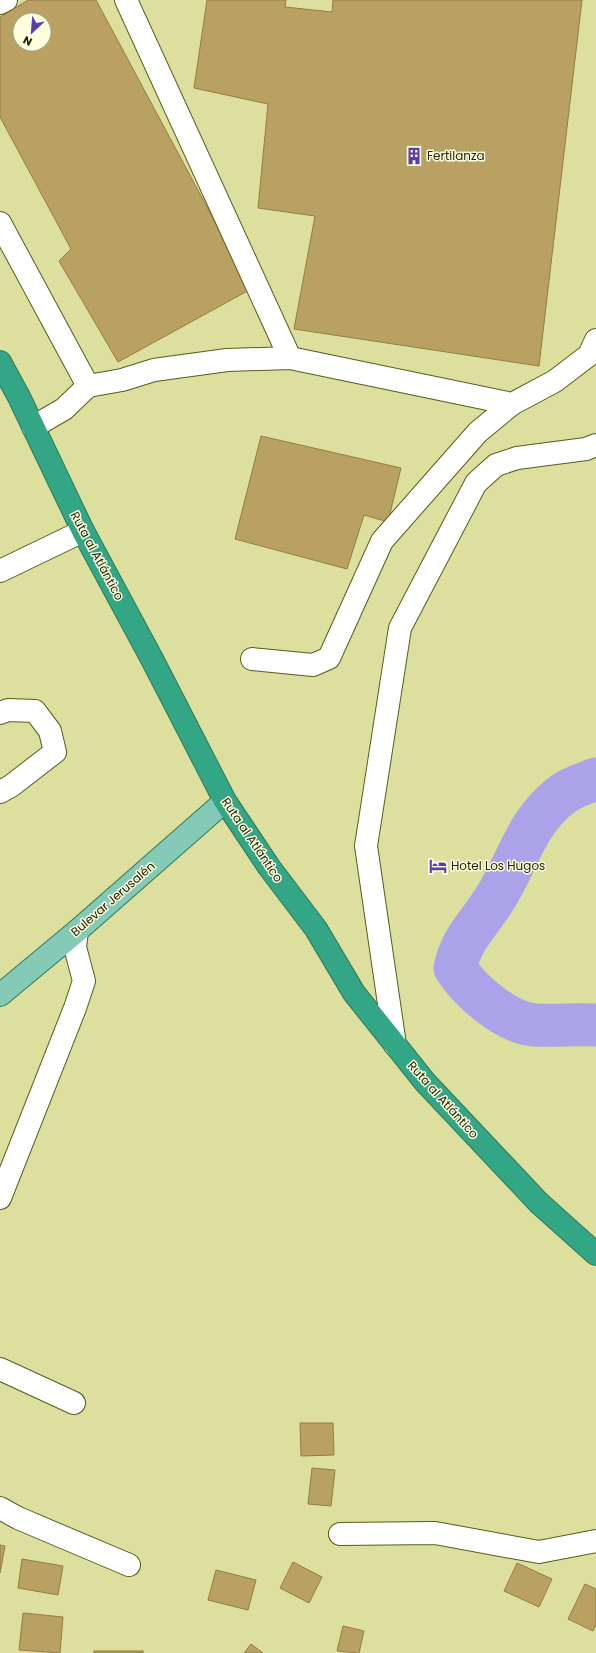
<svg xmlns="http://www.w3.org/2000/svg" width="596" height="1653" viewBox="0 0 596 1653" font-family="Poppins,sans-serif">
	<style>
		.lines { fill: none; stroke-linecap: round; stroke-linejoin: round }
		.river { stroke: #aca2e9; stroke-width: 43 }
		.building { fill: #b8a163; stroke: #937d40; fill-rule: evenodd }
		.minor-casing { stroke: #5a5b1a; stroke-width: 24 }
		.major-casing { stroke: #2d785a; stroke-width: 24 }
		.highway-casing { stroke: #2d785a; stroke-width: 24 }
		.minor { stroke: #fff; stroke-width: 22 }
		.major { stroke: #85cab6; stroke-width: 22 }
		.highway { stroke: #33a686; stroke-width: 22 }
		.labels { text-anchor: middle; stroke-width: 3; stroke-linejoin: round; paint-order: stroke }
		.poi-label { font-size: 12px; fill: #212207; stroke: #fcfedd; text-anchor: start }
		.street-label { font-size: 12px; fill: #212207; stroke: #fcfedd }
	</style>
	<rect width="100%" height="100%" fill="#dcdf9d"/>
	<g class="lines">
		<path class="river" d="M596,779C586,783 572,787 563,794C525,822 518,863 494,900C479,924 461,939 455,968C470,991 506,1023 535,1025C555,1026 576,1024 596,1025"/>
	</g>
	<g class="building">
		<path d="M28,0H96L251,289L118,362L59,261L71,249L0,117V17ZM20,20H44V44H20Z"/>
		<polygon points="207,0 286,0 285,7 332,12 333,0 582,0 539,366 294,329 315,216 258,208 268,104 194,88"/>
		<polygon points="261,436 401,468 388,522 364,515 347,569 235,539"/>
		<polygon points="300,1423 333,1423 334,1455 301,1456"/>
		<polygon points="312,1468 335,1470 331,1506 308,1504"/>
		<polygon points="0,1545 5,1546 0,1573"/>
		<polygon points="22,1559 63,1566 58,1595 18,1588"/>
		<polygon points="293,1562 322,1577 309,1603 280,1588"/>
		<polygon points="517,1563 552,1579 539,1607 504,1591"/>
		<polygon points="216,1570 256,1580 248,1610 208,1600"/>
		<polygon points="585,1584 596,1589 596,1625 593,1631 568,1619"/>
		<polygon points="23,1613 63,1617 60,1653 19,1650"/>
		<polygon points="343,1626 364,1631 359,1653 337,1651"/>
		<polygon points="251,1644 263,1653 244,1653"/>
		<rect x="94" y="1651" width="49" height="2"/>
	</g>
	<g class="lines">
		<g class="minor-casing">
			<g id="minor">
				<polyline points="126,0 290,358"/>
				<polyline points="0,3 6,0"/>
				<polyline points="0,223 88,386 64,409 33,427"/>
				<polyline points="88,386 122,380 154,370 227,360 290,358 512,404 555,381 589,355 596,340"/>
				<polyline points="0,571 83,531"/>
				<polyline points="252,659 313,665 329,658 382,541 478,432 512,404"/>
				<polyline points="0,713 8,710 35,711 50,731 55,752 11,786 0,792"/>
				<polyline points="395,1045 366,846 400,628 476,483 496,465 517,458 586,449 596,445"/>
				<polyline points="0,1198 75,1008 84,981 75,947 77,931"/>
				<polyline points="0,1369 74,1403"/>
				<polyline points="0,1508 18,1518 129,1565"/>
				<polyline points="340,1534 435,1533 539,1552 596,1541"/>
			</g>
		</g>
		<g class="major-casing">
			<polyline id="major" points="0,995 77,931 225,801"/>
		</g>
		<g class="highway-casing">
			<polyline id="highway" points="0,362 19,397 83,531 153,661 225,801 269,867 316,929 354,993 425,1082 539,1203 596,1254"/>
		</g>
		<use href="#minor" class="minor"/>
		<use href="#major" class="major"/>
		<use href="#highway" class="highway"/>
	</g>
	<defs>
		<g id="building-bare" transform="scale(1.38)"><path d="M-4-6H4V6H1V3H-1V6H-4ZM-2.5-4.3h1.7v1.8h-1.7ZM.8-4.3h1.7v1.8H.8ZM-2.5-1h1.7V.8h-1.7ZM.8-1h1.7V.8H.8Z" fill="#5c3bb3" stroke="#fcfedd" stroke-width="2.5" paint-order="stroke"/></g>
		<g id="hotel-bare" transform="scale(1.38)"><path d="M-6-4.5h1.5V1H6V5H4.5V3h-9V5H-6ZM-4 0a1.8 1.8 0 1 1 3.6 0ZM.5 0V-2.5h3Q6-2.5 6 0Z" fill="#5c3bb3" stroke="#fcfedd" stroke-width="2.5" paint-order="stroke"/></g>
	</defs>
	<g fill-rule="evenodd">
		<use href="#building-bare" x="414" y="156"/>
		<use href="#hotel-bare" x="438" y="866"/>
	</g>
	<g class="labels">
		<g class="poi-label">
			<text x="427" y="160">Fertilanza</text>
			<text x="451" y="870">Hotel Los Hugos</text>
		</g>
		<g class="street-label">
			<text transform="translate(97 556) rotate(62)" y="4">Ruta al Atlántico</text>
			<text transform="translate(252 840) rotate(56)" y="4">Ruta al Atlántico</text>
			<text transform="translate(113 899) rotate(-41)" y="4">Bulevar Jerusalén</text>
			<text transform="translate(443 1100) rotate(48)" y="4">Ruta al Atlántico</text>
		</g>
	</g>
	<g transform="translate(32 32) rotate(206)"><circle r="19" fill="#fcfedd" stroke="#a4a687"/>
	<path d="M0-3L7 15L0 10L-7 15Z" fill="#5c3bb3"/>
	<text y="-6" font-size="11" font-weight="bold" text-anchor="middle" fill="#212207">N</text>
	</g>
</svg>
